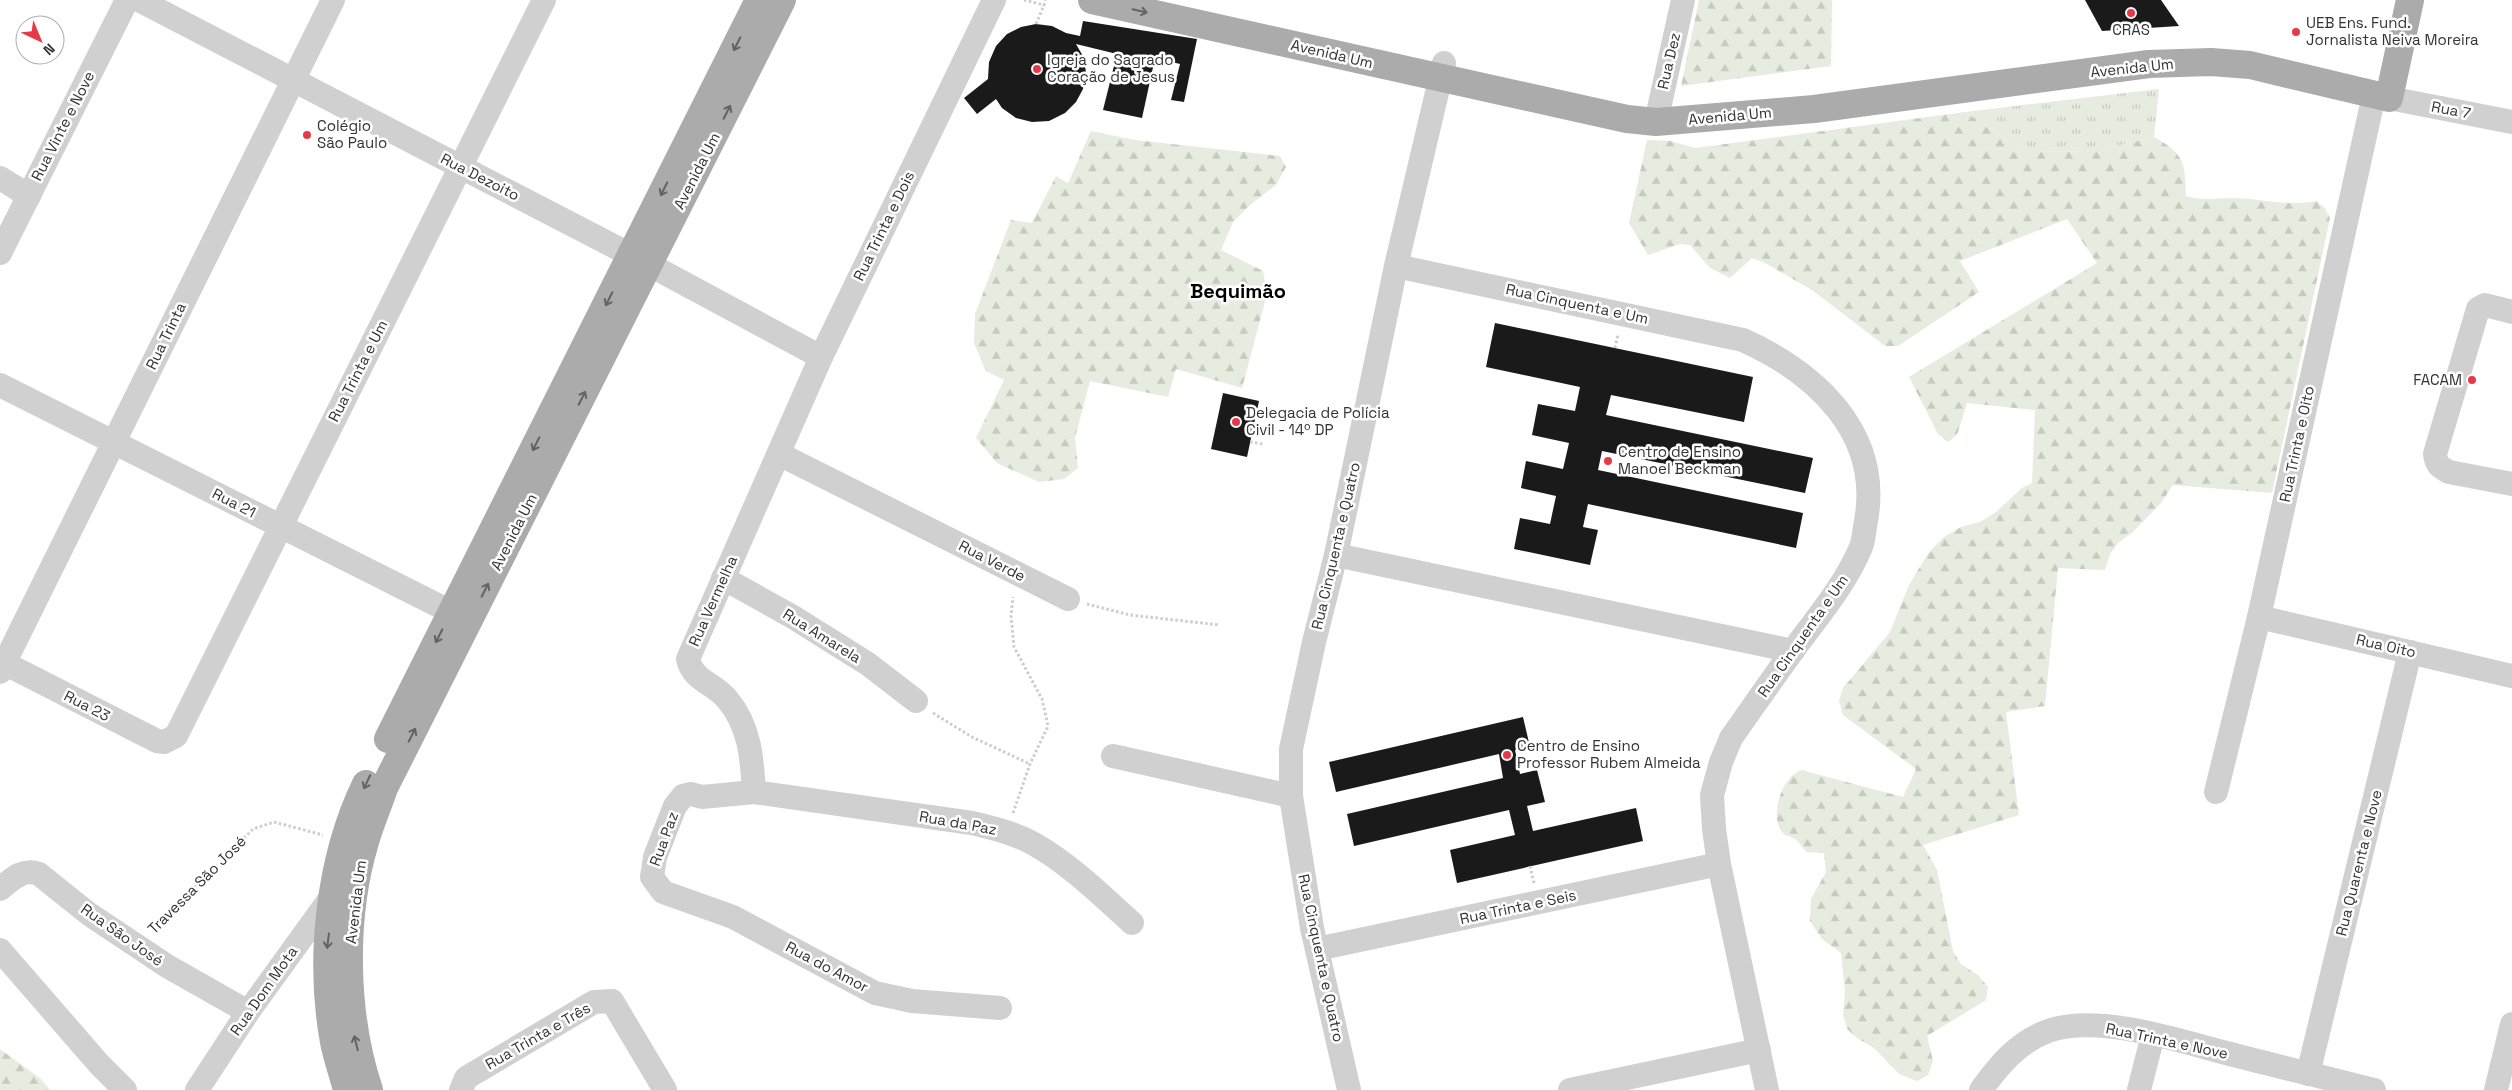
<svg xmlns="http://www.w3.org/2000/svg" width="2512" height="1090" viewBox="0 0 2512 1090" font-family="'Space Grotesk',sans-serif">
	<style>
		.forest { fill: url(#forest-firs) }
		.park { fill: url(#park-tufts) }
		.building { fill: #1a1a1a }
		.lines { fill: none; stroke-linecap: round; stroke-linejoin: round }
		.path { stroke: #cdcdcd; stroke-width: 3; stroke-dasharray: 2.5 2.5; stroke-linecap: butt }
		.minor { stroke: #d0d0d0; stroke-width: 24 }
		.major { stroke: #ababab; stroke-width: 28 }
		.oneway { stroke: #636363 }
		.poi-dot { fill: #e63946; stroke: #fff; stroke-width: 2 }
		.labels { text-anchor: middle; stroke-width: 5; stroke-linejoin: round; paint-order: stroke }
		.poi-label { font-size: 15px; fill: #333; stroke: #fff; text-anchor: start }
		.street-label { font-size: 15px; fill: #333; stroke: #fff }
		.district-label { font-size: 20px; font-weight: bold; fill: #000; stroke: #fff }
	</style>
	<defs>
		<pattern id="forest-firs" width="22" height="20" patternUnits="userSpaceOnUse" patternTransform="scale(1.25)"><rect width="22" height="20" fill="#e6ecdf"/><path d="M5 1l3.5 6h-7zM16 11l3.5 6h-7z" fill="#c6cbc0"/></pattern>
		<pattern id="park-tufts" width="24" height="20" patternUnits="userSpaceOnUse" patternTransform="scale(1.25)"><rect width="24" height="20" fill="#e6ecdf"/><path d="M3 7l-1-3M5 7V3M7 7l1-3M15 17l-1-3M17 17v-4M19 17l1-3" fill="none" stroke="#c6cbc0"/></pattern>
	</defs>
	<rect width="100%" height="100%" fill="#fff"/>
	<g class="forest">
		<polygon points="1699,0 1832,0 1831,66 1681,86"/>
		<path d="M1965,112L2025,152L2096,151L2154,137C2185,154 2185,163 2186,196C2203,201 2215,198 2232,198C2260,198 2287,207 2316,201L2325,208L2330,218L2272,493L2173,485L2161,503L2133,532L2118,543L2110,554L2105,570L2058,568L2045,706L2006,712L2019,815L1923,845L1937,870L1953,951L1961,964L1978,975L1988,987L1986,1000L1927,1036L1933,1061L1928,1075L1917,1081L1899,1074L1874,1048L1857,1038L1847,1029L1843,1015L1845,991L1841,953L1822,939L1810,921L1811,899L1826,872L1824,853L1806,852C1803,848 1800,843 1796,840C1792,836 1785,836 1782,832C1769,815 1782,777 1801,770L1903,797L1916,769L1843,715L1839,701L1843,688L1890,632L1909,585L1929,552L1944,537L1961,527L1980,522L1996,512L2022,488L2032,483L2035,410L1967,403L1957,435L1948,442L1938,434L1909,377L2097,263L2067,219L1960,261L1979,292L1898,346H1885L1812,290L1765,263L1752,258L1730,278L1710,268L1690,245L1680,244L1648,255L1629,223L1647,140L1670,141L1695,148Z"/>
		<polygon points="1091,131 1135,140 1280,156 1286,167 1276,185 1251,204 1233,222 1221,250 1263,271 1267,294 1242,388 1176,369 1168,397 1090,381 1075,438 1078,468 1064,479 1039,482 997,463 976,438 1004,380 986,371 974,343 975,314 1011,220 1032,223 1056,176 1068,183"/>
		<polygon points="0,1049 41,1079 50,1090 0,1090"/>
	</g>
	<polygon class="park" points="2159,89 2154,137 2096,151 2025,152 1965,112"/>
	<g class="building">
		<polygon points="2085,0 2161,0 2179,26 2102,31"/>
		<polygon points="1083,21 1197,39 1184,102 1171,100 1180,64 1155,58 1142,118 1103,110 1117,54 1076,44 1084,58 1086,73 1083,89 1076,102 1065,113 1049,121 1032,122 1016,118 1002,108 996,99 977,114 964,98 988,79 989,62 996,46 1007,34 1021,27 1036,24 1052,26 1066,33 1080,36"/>
		<polygon points="1495,323 1753,377 1744,422 1611,395 1606,415 1813,458 1805,493 1602,451 1598,470 1803,513 1796,548 1588,504 1583,527 1598,530 1590,565 1514,549 1520,518 1550,524 1556,496 1521,488 1526,461 1563,469 1569,443 1532,435 1538,404 1575,411 1580,387 1486,367"/>
		<polygon points="1223,393 1259,401 1247,457 1211,449"/>
		<polygon points="1523,717 1530,747 1515,750 1520,774 1537,770 1545,802 1527,806 1533,831 1636,808 1643,841 1457,883 1450,850 1515,835 1509,810 1354,846 1347,814 1503,778 1499,754 1336,792 1329,762"/>
	</g>
	<g class="lines">
		<g class="path">
			<polyline points="1024,0 1044,5 1045,0"/>
			<polyline points="1036,24 1044,5"/>
			<polyline points="1615,348 1618,334"/>
			<polyline points="1250,442 1263,444"/>
			<polyline points="1087,604 1130,615 1220,625"/>
			<polyline points="933,713 972,737 1030,764"/>
			<polyline points="1013,813 1030,764 1048,726 1042,699 1014,647 1011,616 1013,597"/>
			<polyline points="1530,866 1534,883"/>
			<polyline points="152,930 253,829 274,822 323,835"/>
		</g>
		<g class="minor">
			<polyline points="139,0 650,265 821,357"/>
			<polyline points="2389,98 2512,122"/>
			<polyline points="1656,122 1683,0"/>
			<polyline points="0,178 29,196"/>
			<polyline points="0,253 127,0"/>
			<path d="M1396,266L1743,340C1816,373 1882,433 1866,521C1864,530 1864,540 1861,547C1846,583 1820,614 1797,645C1774,676 1753,707 1731,738L1721,762L1712,795L1714,829L1719,864L1767,1090"/>
			<path d="M2512,312L2485,305L2478,309L2435,454C2436,465 2440,467 2449,472L2512,484"/>
			<polyline points="0,385 467,620"/>
			<polyline points="779,454 1068,599"/>
			<polyline points="1336,555 1793,651"/>
			<polyline points="723,578 793,617 868,664 916,701"/>
			<polyline points="2259,617 2512,676"/>
			<polyline points="4,663 157,741 164,742 176,736 544,0"/>
			<polyline points="0,672 333,0"/>
			<polyline points="1113,756 1291,796"/>
			<path d="M754,792C752,758 750,726 727,699C714,683 693,681 688,659L821,357L994,0"/>
			<polyline points="2216,792 2259,617 2374,95"/>
			<path d="M0,889C12,879 23,868 39,874L89,914L167,966L248,1012"/>
			<polyline points="1317,949 1719,864"/>
			<polyline points="0,950 99,1064 125,1090"/>
			<path d="M1000,1008L912,1001L875,993L733,917L663,892L652,877L655,857L675,806L683,796L691,794L702,797L754,792L972,823C993,828 1014,833 1034,844C1071,865 1101,895 1132,923"/>
			<polyline points="2308,1074 2410,652"/>
			<polyline points="197,1090 248,1012 334,893"/>
			<polyline points="461,1090 466,1078 594,1002 612,1001 665,1090"/>
			<polyline points="1349,1090 1312,928 1291,796 1291,749 1314,642 1336,555 1396,266 1444,63"/>
			<polyline points="1570,1090 1759,1050"/>
			<path d="M1981,1090C1999,1065 2018,1042 2048,1031C2099,1013 2182,1042 2234,1055C2280,1067 2327,1078 2374,1090"/>
			<polyline points="2139,1090 2153,1035"/>
			<polyline points="2496,1090 2512,1024"/>
		</g>
		<g class="major">
			<polyline points="1092,0 1627,119 1656,122 1814,109 2149,64 2211,62 2250,65 2389,98 2410,0"/>
			<polyline points="388,739 759,0"/>
			<path d="M347,1090C343,1074 337,1058 334,1042C319,960 329,860 366,784"/>
			<path d="M369,1090C344,1015 342,918 365,842C370,824 378,806 384,788L782,0"/>
		</g>
	</g>
	<defs><path id="oneway-shaft" d="M-6 0H5M1.5-3L5.5 0L1.5 3" fill="none" stroke-width="1.6" stroke-linecap="round" stroke-linejoin="round" transform="scale(1.25)"/></defs>
	<g class="oneway">
		<use href="#oneway-shaft" transform="translate(1140 11) rotate(13)"/>
		<use href="#oneway-shaft" transform="translate(737 44) rotate(117)"/>
		<use href="#oneway-shaft" transform="translate(727 112) rotate(-63)"/>
		<use href="#oneway-shaft" transform="translate(664 189) rotate(117)"/>
		<use href="#oneway-shaft" transform="translate(609 299) rotate(117)"/>
		<use href="#oneway-shaft" transform="translate(582 398) rotate(-63)"/>
		<use href="#oneway-shaft" transform="translate(536 444) rotate(117)"/>
		<use href="#oneway-shaft" transform="translate(485 590) rotate(-63)"/>
		<use href="#oneway-shaft" transform="translate(439 636) rotate(117)"/>
		<use href="#oneway-shaft" transform="translate(412 735) rotate(-63)"/>
		<use href="#oneway-shaft" transform="translate(367 782) rotate(115)"/>
		<use href="#oneway-shaft" transform="translate(328 941) rotate(97)"/>
		<use href="#oneway-shaft" transform="translate(356 1043) rotate(-104)"/>
	</g>
	<g class="poi-dot">
		<circle cx="2131" cy="13" r="5"/>
		<circle cx="2296" cy="32" r="5"/>
		<circle cx="1037" cy="69" r="5"/>
		<circle cx="307" cy="135" r="5"/>
		<circle cx="2472" cy="380" r="5"/>
		<circle cx="1236" cy="422" r="5"/>
		<circle cx="1608" cy="461" r="5"/>
		<circle cx="1507" cy="755" r="5"/>
	</g>
	<g class="labels">
		<g class="poi-label">
			<text x="2306" y="28">UEB Ens. Fund.<tspan x="2306" dy="17">Jornalista Neiva Moreira</tspan></text>
			<text x="2131" y="35" text-anchor="middle">CRAS</text>
			<text x="1047" y="65">Igreja do Sagrado<tspan x="1047" dy="17">Coração de Jesus</tspan></text>
			<text x="317" y="131">Colégio<tspan x="317" dy="17">São Paulo</tspan></text>
			<text x="2462" y="385" text-anchor="end">FACAM</text>
			<text x="1246" y="418">Delegacia de Polícia<tspan x="1246" dy="17">Civil - 14º DP</tspan></text>
			<text x="1618" y="457">Centro de Ensino<tspan x="1618" dy="17">Manoel Beckman</tspan></text>
			<text x="1517" y="751">Centro de Ensino<tspan x="1517" dy="17">Professor Rubem Almeida</tspan></text>
		</g>
		<g class="street-label">
			<text transform="translate(1332 54) rotate(13)" y="5">Avenida Um</text>
			<text transform="translate(1669 61) rotate(-77)" y="5">Rua Dez</text>
			<text transform="translate(2132 68) rotate(-6)" y="5">Avenida Um</text>
			<text transform="translate(2451 110) rotate(11)" y="5">Rua 7</text>
			<text transform="translate(1730 116) rotate(-5)" y="5">Avenida Um</text>
			<text transform="translate(63 126) rotate(-63)" y="5">Rua Vinte e Nove</text>
			<text transform="translate(697 171) rotate(-63)" y="5">Avenida Um</text>
			<text transform="translate(480 177) rotate(27)" y="5">Rua Dezoito</text>
			<text transform="translate(884 226) rotate(-64)" y="5">Rua Trinta e Dois</text>
			<text transform="translate(1577 304) rotate(12)" y="5">Rua Cinquenta e Um</text>
			<text transform="translate(166 336) rotate(-64)" y="5">Rua Trinta</text>
			<text transform="translate(358 371) rotate(-63)" y="5">Rua Trinta e Um</text>
			<text transform="translate(2297 444) rotate(-78)" y="5">Rua Trinta e Oito</text>
			<text transform="translate(234 503) rotate(27)" y="5">Rua 21</text>
			<text transform="translate(514 532) rotate(-63)" y="5">Avenida Um</text>
			<text transform="translate(1336 546) rotate(-77)" y="5">Rua Cinquenta e Quatro</text>
			<text transform="translate(992 561) rotate(27)" y="5">Rua Verde</text>
			<text transform="translate(713 601) rotate(-66)" y="5">Rua Vermelha</text>
			<text transform="translate(822 636) rotate(32)" y="5">Rua Amarela</text>
			<text transform="translate(1803 636) rotate(-55)" y="5">Rua Cinquenta e Um</text>
			<text transform="translate(2386 646) rotate(13)" y="5">Rua Oito</text>
			<text transform="translate(87 706) rotate(27)" y="5">Rua 23</text>
			<text transform="translate(958 823) rotate(10)" y="5">Rua da Paz</text>
			<text transform="translate(664 839) rotate(-70)" y="5">Rua Paz</text>
			<text transform="translate(2359 863) rotate(-76)" y="5">Rua Quarenta e Nove</text>
			<text transform="translate(197 885) rotate(-45)" y="5">Travessa São José</text>
			<text transform="translate(356 902) rotate(-83)" y="5">Avenida Um</text>
			<text transform="translate(1518 907) rotate(-12)" y="5">Rua Trinta e Seis</text>
			<text transform="translate(122 935) rotate(35)" y="5">Rua São José</text>
			<text transform="translate(1321 958) rotate(78)" y="5">Rua Cinquenta e Quatro</text>
			<text transform="translate(827 967) rotate(28)" y="5">Rua do Amor</text>
			<text transform="translate(264 991) rotate(-55)" y="5">Rua Dom Mota</text>
			<text transform="translate(538 1036) rotate(-30)" y="5">Rua Trinta e Três</text>
			<text transform="translate(2167 1041) rotate(12)" y="5">Rua Trinta e Nove</text>
		</g>
		<g class="district-label">
			<text x="1238" y="298">Bequimão</text>
		</g>
	</g>
	<g transform="translate(40 40) rotate(136)"><circle r="24" fill="#ffffff" stroke="#adadad"/>
	<path d="M0-4L9 19L0 12L-9 19Z" fill="#e63946"/>
	<text y="-8" font-size="14" font-weight="bold" text-anchor="middle" fill="#333333">N</text>
	</g>
</svg>
